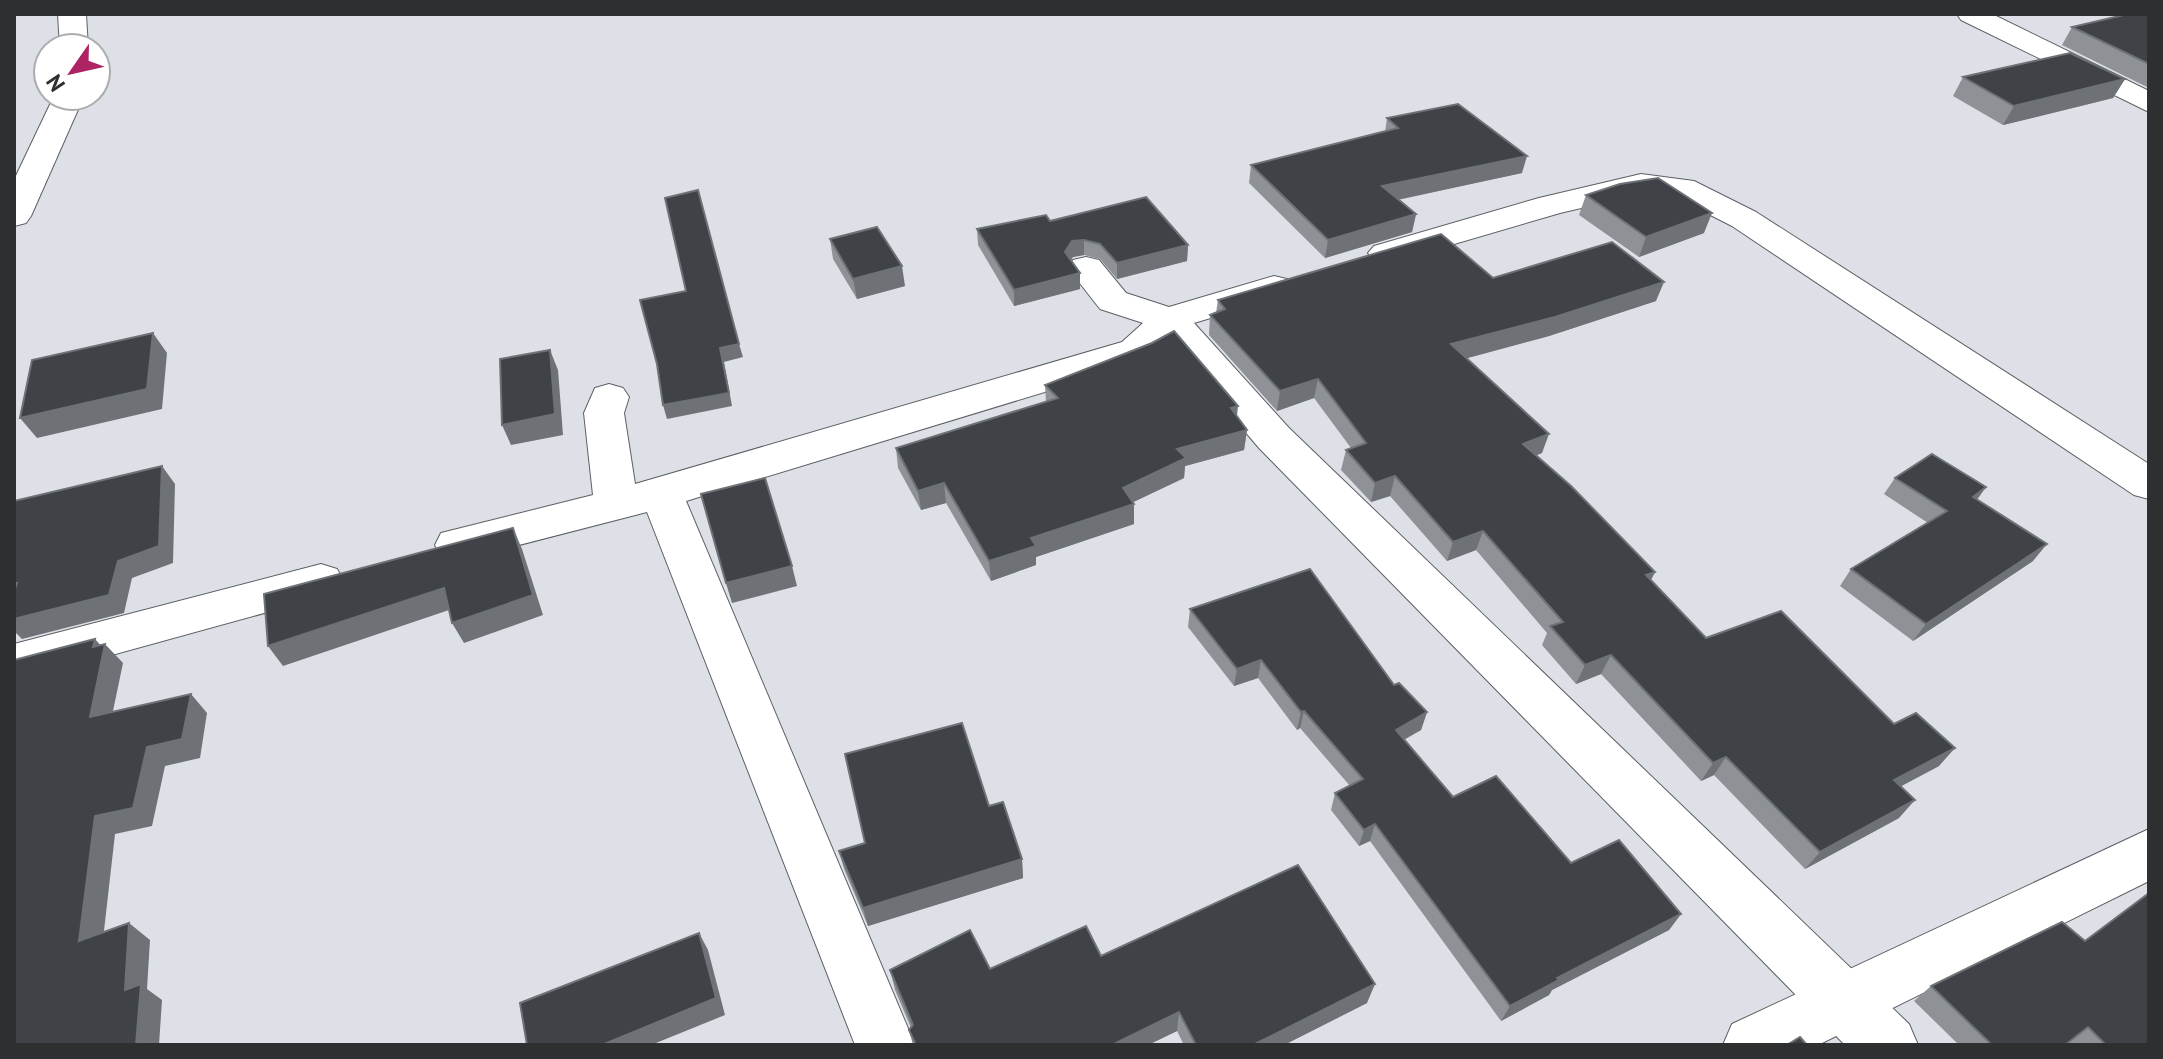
<svg xmlns="http://www.w3.org/2000/svg" width="2163" height="1059" viewBox="0 0 2163 1059" font-family="'PT Sans',sans-serif">
	<style>
		.lines { fill: none; stroke-linecap: round; stroke-linejoin: round }
		.minor-casing { stroke: #5c5f64; stroke-width: 2 }
		.tertiary-casing { stroke: #5c5f64; stroke-width: 2 }
		.minor { fill: #fff; fill-rule: evenodd }
		.tertiary { fill: #fff; fill-rule: evenodd }
		.wall { fill: #8e9296 }
		.shaded-wall { fill: #6e7276 }
		.building { fill: #3f4246; stroke: #6e7276; stroke-width: 2 }
	</style>
	<rect width="100%" height="100%" fill="#dde1e7"/>
	<g class="lines">
		<g class="minor-casing">
			<g id="minor">
				<polygon points="1957,14 1992,14 2149,91 2149,112 1961,20"/>
				<polygon points="1641,174 1694,181 1756,212 2149,464 2149,499 2134,495 1732,226 1675,197 1641,194 1560,213 1386,264 1374,260 1368,253 1374,246 1539,198"/>
				<polygon points="1086,257 1099,260 1126,293 1169,307 1274,276 1287,279 1292,287 1287,295 1194,323 1289,428 1909,1024 1918,1045 1845,1045 1259,448 1168,341 1150,360 686,501 915,1045 855,1045 647,512 457,561 441,557 435,545 441,533 593,495 584,413 595,388 609,384 623,388 629,397 624,413 635,484 1122,342 1143,323 1100,309 1068,268 1073,260"/>
				<polygon points="321,564 337,569 344,581 337,593 14,682 14,644"/>
			</g>
		</g>
		<g class="tertiary-casing">
			<g id="tertiary">
				<polygon points="58,14 86,14 88,48 60,48"/>
				<polygon points="54,96 84,96 31,216 26,223 14,226 14,180"/>
				<polygon points="2149,829 2149,881 1818,1045 1723,1045 1732,1024"/>
			</g>
		</g>
		<use href="#minor" class="minor"/>
		<use href="#tertiary" class="tertiary"/>
	</g>
	<g class="wall">
		<polygon points="2149,14 2149,88 2062,45 2072,27 2121,16"/>
		<polygon points="1963,77 2125,79 2113,98 2003,125 1953,96"/>
		<polygon points="1387,118 1522,173 1399,199 1416,214 1412,232 1325,258 1249,183 1251,165 1385,132"/>
		<polygon points="1586,195 1704,233 1639,257 1579,215"/>
		<polygon points="1050,221 1188,245 1187,261 1117,279 1100,259 1084,255 1073,257 1071,260 1080,289 1014,306 978,245 977,229"/>
		<polygon points="830,239 905,286 857,299 833,259"/>
		<polygon points="1493,278 1656,301 1549,336 1466,358 1542,453 1536,455 1655,572 1651,580 1706,638 1894,724 1939,766 1901,786 1899,818 1805,869 1714,775 1701,781 1601,674 1576,684 1542,645 1547,633 1476,550 1447,561 1390,496 1371,502 1341,470 1346,450 1351,448 1314,398 1277,411 1209,335 1210,315 1216,313 1218,300"/>
		<polygon points="1045,385 1237,417 1247,430 1244,450 1185,466 1184,478 1133,502 1134,524 1036,557 1036,565 991,581 946,503 921,510 898,468 896,448 1046,402"/>
		<polygon points="1895,478 1977,499 2033,561 1913,641 1840,586 1851,569 1928,523 1884,494"/>
		<polygon points="1190,609 1394,685 1427,712 1421,730 1404,740 1453,797 1571,863 1681,914 1669,930 1552,990 1549,995 1501,1021 1370,841 1359,846 1331,810 1335,793 1350,786 1300,728 1297,730 1258,678 1234,686 1188,627"/>
		<polygon points="989,806 1022,859 1023,878 868,926 844,869 839,851"/>
		<polygon points="2062,922 2149,1045 2071,1045 2068,1042 2065,1045 1959,1045 1914,1001 1931,986"/>
		<polygon points="1101,956 1367,1003 1284,1045 1184,1045 1177,1031 1148,1045 913,1045 909,1030 911,1028 895,990 890,970 990,969"/>
	</g>
	<g class="shaded-wall">
		<polygon points="2125,79 2113,98 2003,125 2014,106"/>
		<polygon points="1527,156 1522,173 1379,204 1382,186"/>
		<polygon points="1712,213 1704,233 1639,257 1646,237"/>
		<polygon points="1416,214 1412,232 1325,258 1328,240"/>
		<polygon points="1084,240 1084,255 1073,257 1065,268 1065,252 1072,241"/>
		<polygon points="1188,245 1187,261 1117,279 1117,263"/>
		<polygon points="902,266 905,286 857,299 853,279"/>
		<polygon points="1080,273 1080,289 1014,306 1014,290"/>
		<polygon points="1664,282 1656,301 1549,336 1446,364 1451,344"/>
		<polygon points="153,333 167,353 162,409 37,438 20,418"/>
		<polygon points="739,344 743,357 724,362 732,406 667,419 663,405 720,348"/>
		<polygon points="550,350 558,370 563,435 511,445 502,425"/>
		<polygon points="1318,379 1314,398 1277,411 1280,391"/>
		<polygon points="1238,406 1236,425 1231,408"/>
		<polygon points="1247,430 1244,450 1185,466 1184,478 1123,507 1123,488 1177,449"/>
		<polygon points="1549,434 1542,453 1517,463 1523,444"/>
		<polygon points="162,466 175,484 173,563 132,578 124,613 22,639 14,631 14,619 118,561"/>
		<polygon points="1395,476 1390,496 1371,502 1375,483"/>
		<polygon points="944,483 946,503 921,510 918,491"/>
		<polygon points="1986,487 1974,504 1973,497"/>
		<polygon points="1134,504 1134,524 1036,557 1036,565 991,581 989,561 1031,538"/>
		<polygon points="513,528 522,549 543,615 464,643 452,623"/>
		<polygon points="1483,531 1476,550 1447,561 1453,542"/>
		<polygon points="2047,544 2033,561 1913,641 1926,624"/>
		<polygon points="792,566 797,586 732,603 726,583"/>
		<polygon points="1655,572 1645,591 1646,575"/>
		<polygon points="444,588 455,608 283,666 268,646"/>
		<polygon points="95,639 104,649 105,644 123,663 108,735 90,717 93,647"/>
		<polygon points="1611,655 1601,674 1576,684 1585,665"/>
		<polygon points="1261,660 1258,678 1234,686 1237,669"/>
		<polygon points="191,694 207,713 200,758 165,766 152,826 115,834 101,957 79,941 95,816 147,747"/>
		<polygon points="1304,711 1300,728 1297,730 1301,712"/>
		<polygon points="1427,712 1421,730 1390,747 1396,730"/>
		<polygon points="1955,748 1939,766 1879,798 1894,780"/>
		<polygon points="1726,757 1714,775 1701,781 1713,763"/>
		<polygon points="1915,800 1899,818 1805,869 1820,852"/>
		<polygon points="1375,824 1370,841 1359,846 1364,830"/>
		<polygon points="1022,859 1023,878 868,926 863,908"/>
		<polygon points="1681,914 1669,930 1552,990 1549,995 1501,1021 1510,1006 1557,978"/>
		<polygon points="129,923 150,940 147,989 162,1000 159,1045 136,1045 125,990"/>
		<polygon points="699,933 708,950 725,1015 651,1045 602,1045"/>
		<polygon points="1375,984 1367,1003 1284,1045 1253,1045"/>
		<polygon points="1179,1012 1177,1031 1148,1045 1112,1045"/>
	</g>
	<g class="building">
		<polygon points="2128,14 2149,14 2149,64 2072,27"/>
		<polygon points="2070,53 2125,79 2014,106 1963,77"/>
		<polygon points="1458,104 1527,156 1382,186 1416,214 1328,240 1251,165 1398,128 1387,118"/>
		<polygon points="1658,178 1712,213 1646,237 1586,195 1620,184"/>
		<polygon points="698,190 739,344 720,348 729,393 663,405 657,364 640,300 686,291 665,198"/>
		<polygon points="1146,197 1188,245 1117,263 1100,244 1084,240 1072,241 1065,252 1080,273 1014,290 977,229 1046,215 1050,221"/>
		<polygon points="877,227 902,266 853,279 830,239"/>
		<polygon points="1441,234 1493,278 1612,242 1664,282 1555,317 1451,344 1549,434 1523,444 1571,486 1655,572 1646,575 1706,638 1781,611 1894,724 1916,713 1955,748 1894,780 1915,800 1820,852 1726,757 1713,763 1611,655 1585,665 1550,626 1563,622 1483,531 1453,542 1395,476 1375,483 1346,450 1366,443 1318,379 1280,391 1210,315 1225,309 1218,300"/>
		<polygon points="1174,331 1238,406 1231,408 1247,430 1177,449 1186,458 1123,488 1134,504 1031,538 1036,546 989,561 944,483 918,491 896,448 1058,398 1045,385 1152,343"/>
		<polygon points="153,333 147,389 20,418 32,360"/>
		<polygon points="550,350 555,414 502,425 500,359"/>
		<polygon points="1932,454 1986,487 1973,497 2047,544 1926,624 1851,569 1947,511 1895,478"/>
		<polygon points="162,466 159,546 118,561 109,595 14,619 14,592 17,583 14,583 14,501"/>
		<polygon points="765,478 792,566 726,583 701,494"/>
		<polygon points="513,528 533,595 452,623 444,588 268,646 264,594"/>
		<polygon points="1310,569 1394,685 1399,683 1427,712 1396,730 1453,797 1496,776 1571,863 1619,840 1681,914 1557,978 1559,980 1510,1006 1375,824 1364,830 1335,793 1363,779 1304,711 1301,712 1261,660 1237,669 1190,609"/>
		<polygon points="95,639 93,647 105,644 90,717 191,694 182,739 147,747 133,808 95,816 79,941 129,923 125,990 141,984 136,1045 14,1045 14,660"/>
		<polygon points="962,723 989,806 1003,802 1022,859 863,908 839,851 865,843 845,754"/>
		<polygon points="1298,865 1375,984 1253,1045 1196,1045 1179,1012 1112,1045 916,1045 909,1030 913,1025 890,970 970,930 990,969 1086,926 1101,956"/>
		<polygon points="2149,893 2149,1045 2106,1045 2088,1027 2065,1045 1992,1045 1931,986 2062,922 2085,941"/>
		<polygon points="699,933 716,998 602,1045 527,1045 520,1003"/>
		<polygon points="1800,1037 1807,1045 1787,1045"/>
	</g>
	<rect width="2163" height="1059" fill="none" stroke="#2d2f31" stroke-width="32"/>
	<g transform="translate(72 72) rotate(236)"><circle r="38" fill="#ffffff" stroke="#abacad" stroke-width="2"/>
	<path d="M0-6L14 30L0 20L-14 30Z" fill="#ad2364"/>
	<text y="-12" font-size="22" font-weight="bold" text-anchor="middle" fill="#2d2f31">N</text>
	</g>
</svg>
